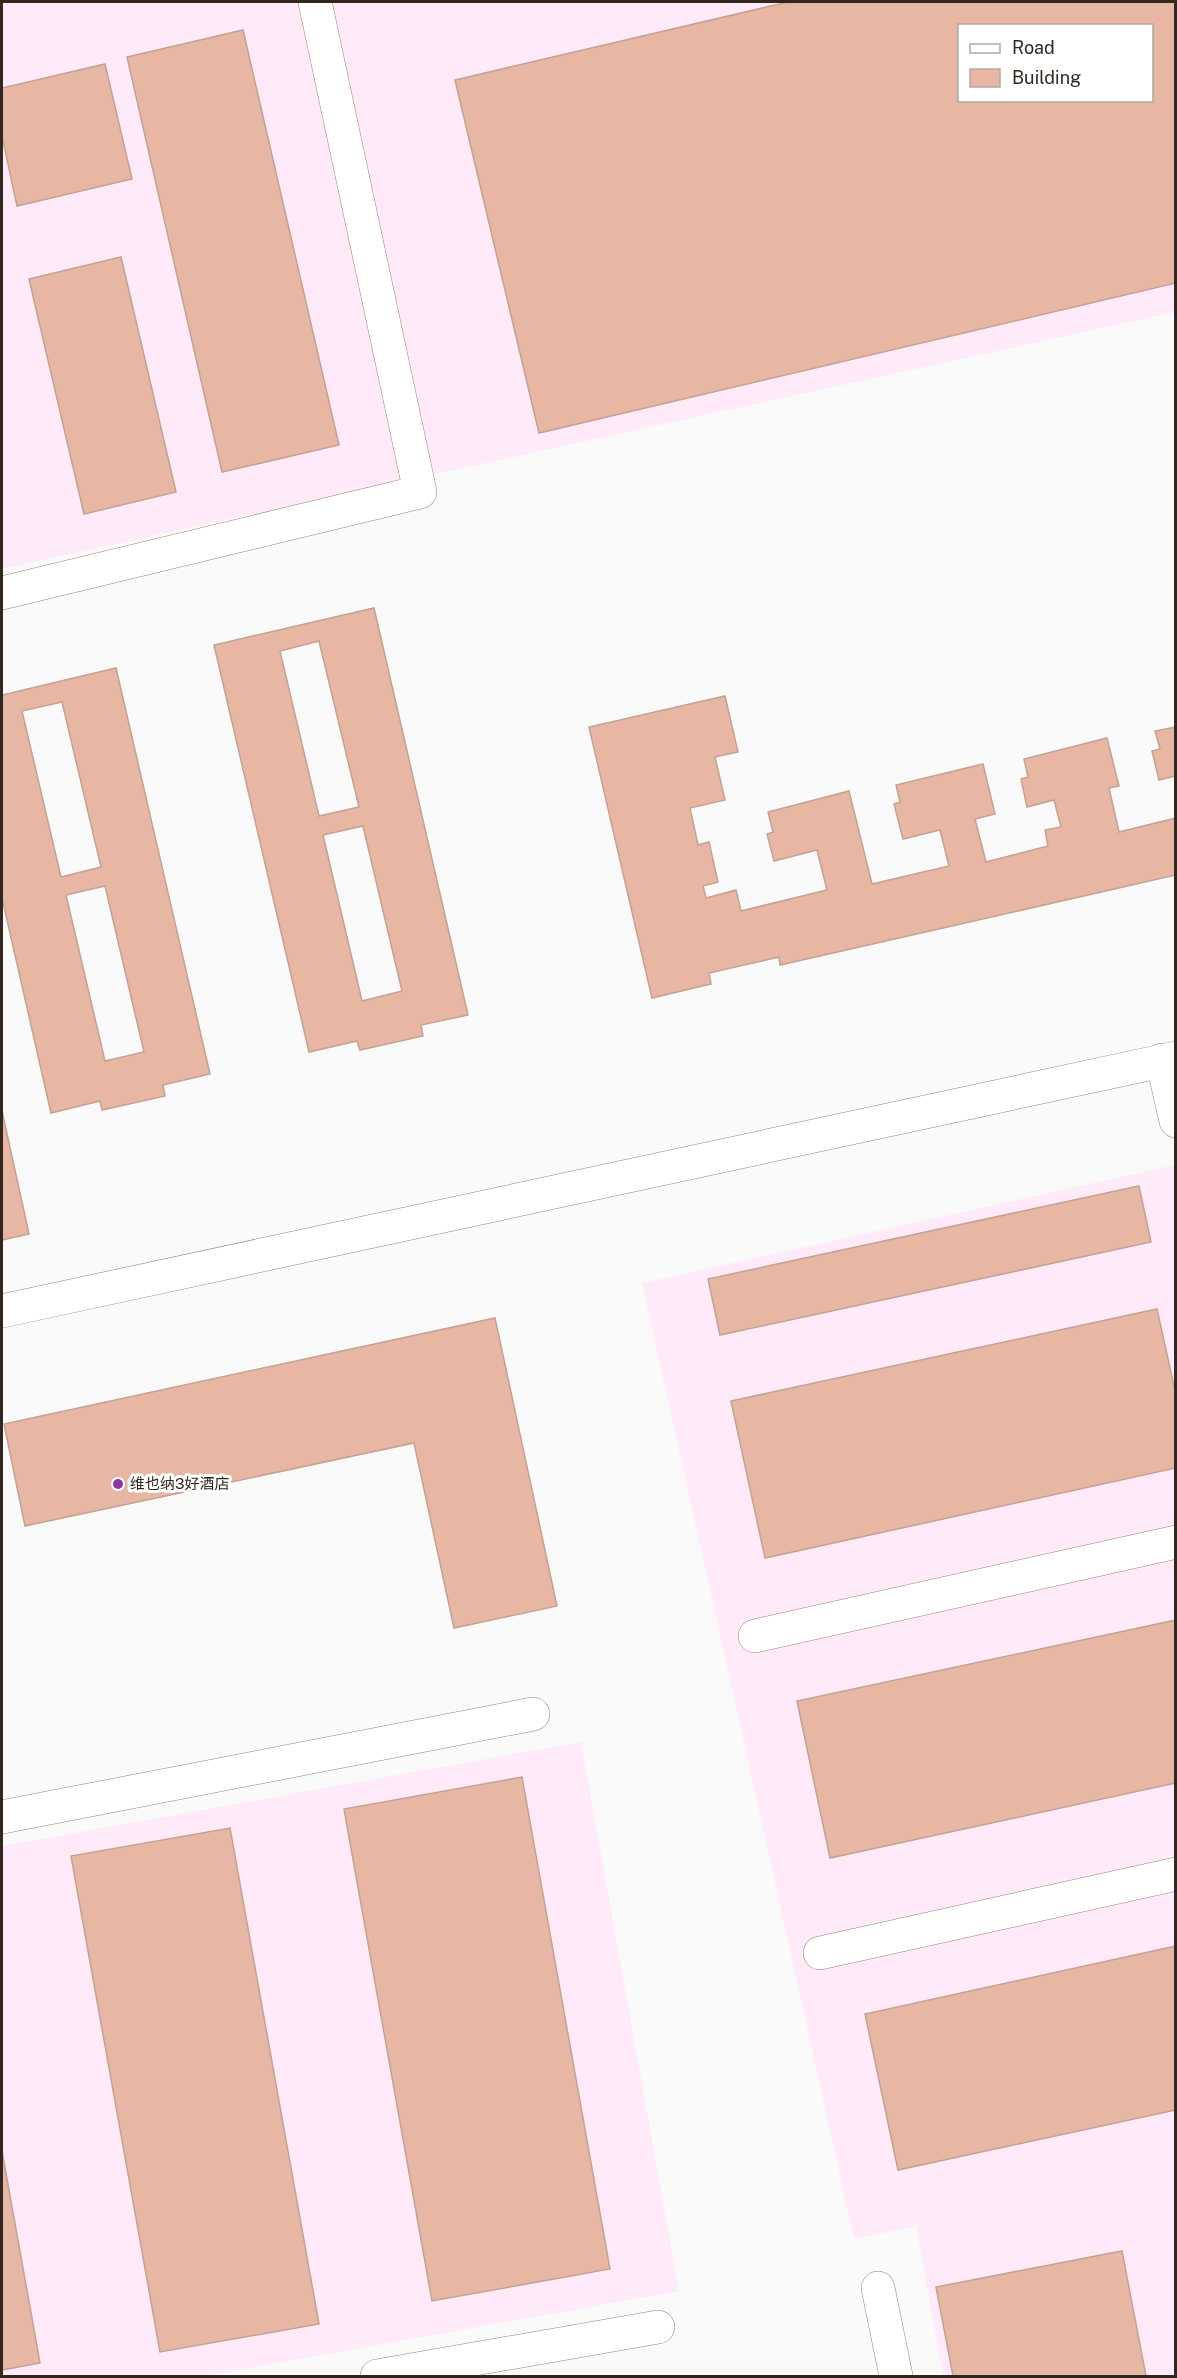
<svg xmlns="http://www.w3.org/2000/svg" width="1177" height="2378" viewBox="0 0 1177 2378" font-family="'Public Sans','Noto Sans SC',sans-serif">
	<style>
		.industrial { fill: #feeaf9; fill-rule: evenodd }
		.building { fill: #e8b7a3; stroke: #c4a192; stroke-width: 1.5; fill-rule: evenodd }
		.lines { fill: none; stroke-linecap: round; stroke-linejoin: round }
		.minor-casing { stroke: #9c816a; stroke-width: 34 }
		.minor { stroke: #fff; stroke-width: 33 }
		.poi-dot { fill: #91349e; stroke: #fff; stroke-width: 2 }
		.labels { text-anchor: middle; stroke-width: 6; stroke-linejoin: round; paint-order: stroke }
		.poi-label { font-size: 15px; fill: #32271e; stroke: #fff; text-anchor: start }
	</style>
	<rect width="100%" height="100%" fill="#fafafa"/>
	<g class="industrial">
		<path d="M2,2H1175V312L2,569ZM960,26H1152V100H960Z"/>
		<polygon points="1175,1165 1175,2376 943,2376 916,2226 854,2239 642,1283"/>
		<polygon points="581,1742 679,2291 206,2376 2,2376 2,1846"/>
	</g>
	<g class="building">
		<path d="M788,2H1176V283L539,433L455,80ZM960,26H1152V100H960Z"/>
		<polygon points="243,30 339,445 222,472 127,57"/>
		<polygon points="105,64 132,179 17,206 2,136 2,88"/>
		<polygon points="121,257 176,492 84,514 29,279"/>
		<path d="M374,608L468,1015L421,1025L423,1036L360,1050L357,1041L309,1052L214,645ZM319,641L359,807L319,816L280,651ZM363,826L402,991L362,1001L323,835Z"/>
		<path d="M116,668L210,1074L163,1085L165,1096L102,1110L100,1101L51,1113L2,898V695ZM62,702L101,867L61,877L22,711ZM105,886L144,1052L105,1061L66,895Z"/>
		<polygon points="725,696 738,752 715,757 725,800 690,808 698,845 709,842 718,882 703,886 706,898 736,890 741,911 827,890 817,850 774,861 767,834 773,832 768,812 849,791 872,884 949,866 940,830 903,839 894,804 900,802 896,785 983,764 995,814 975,819 986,862 1048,846 1045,830 1061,827 1054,800 1027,807 1021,779 1028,777 1024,759 1107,738 1119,786 1109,788 1119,832 1176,818 1176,875 780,965 779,957 709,973 711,984 652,998 589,727"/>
		<polygon points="1176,727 1176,776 1159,780 1152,751 1160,749 1155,731"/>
		<polygon points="2,1111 29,1234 2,1240"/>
		<polygon points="1139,1186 1151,1242 720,1335 708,1279"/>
		<polygon points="1157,1309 1176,1395 1176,1468 765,1558 731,1401"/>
		<polygon points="495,1318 557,1606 454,1628 414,1443 25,1526 4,1424"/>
		<polygon points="1176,1620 1176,1783 830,1858 797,1701"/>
		<polygon points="522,1777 610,2269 432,2301 344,1809"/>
		<polygon points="230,1828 319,2324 160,2352 71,1856"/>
		<polygon points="1176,1946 1176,2110 898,2170 865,2014"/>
		<polygon points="2,2151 40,2363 2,2370"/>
		<polygon points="1122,2251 1146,2376 953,2376 936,2287"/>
	</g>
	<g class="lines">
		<g class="minor-casing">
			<g id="minor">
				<polyline points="2,593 420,492 315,2"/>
				<polyline points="1162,1060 1176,1121"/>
				<polyline points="2,1311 1176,1058"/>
				<polyline points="755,1636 1176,1542"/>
				<polyline points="2,1817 533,1714"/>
				<polyline points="820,1953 1176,1874"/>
				<polyline points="878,2288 896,2376"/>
				<polyline points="377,2376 658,2327"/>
			</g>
		</g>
		<use href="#minor" class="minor"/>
	</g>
	<circle class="poi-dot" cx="118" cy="1484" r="6"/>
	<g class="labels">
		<g class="poi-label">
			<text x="130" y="1489">维也纳3好酒店</text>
		</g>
	</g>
	<rect width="1177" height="2378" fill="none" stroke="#32271e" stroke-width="6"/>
	<rect x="958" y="24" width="195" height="78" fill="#ffffff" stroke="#ada9a5" stroke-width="1.5"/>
	<rect x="970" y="44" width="30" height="9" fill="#ffffff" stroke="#ada9a5" stroke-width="1.5"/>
	<text x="1012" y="54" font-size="18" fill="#32271e">Road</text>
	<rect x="970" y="69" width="30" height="18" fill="#e8b7a3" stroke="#ada9a5" stroke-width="1.5"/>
	<text x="1012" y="84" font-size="18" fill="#32271e">Building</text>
</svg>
